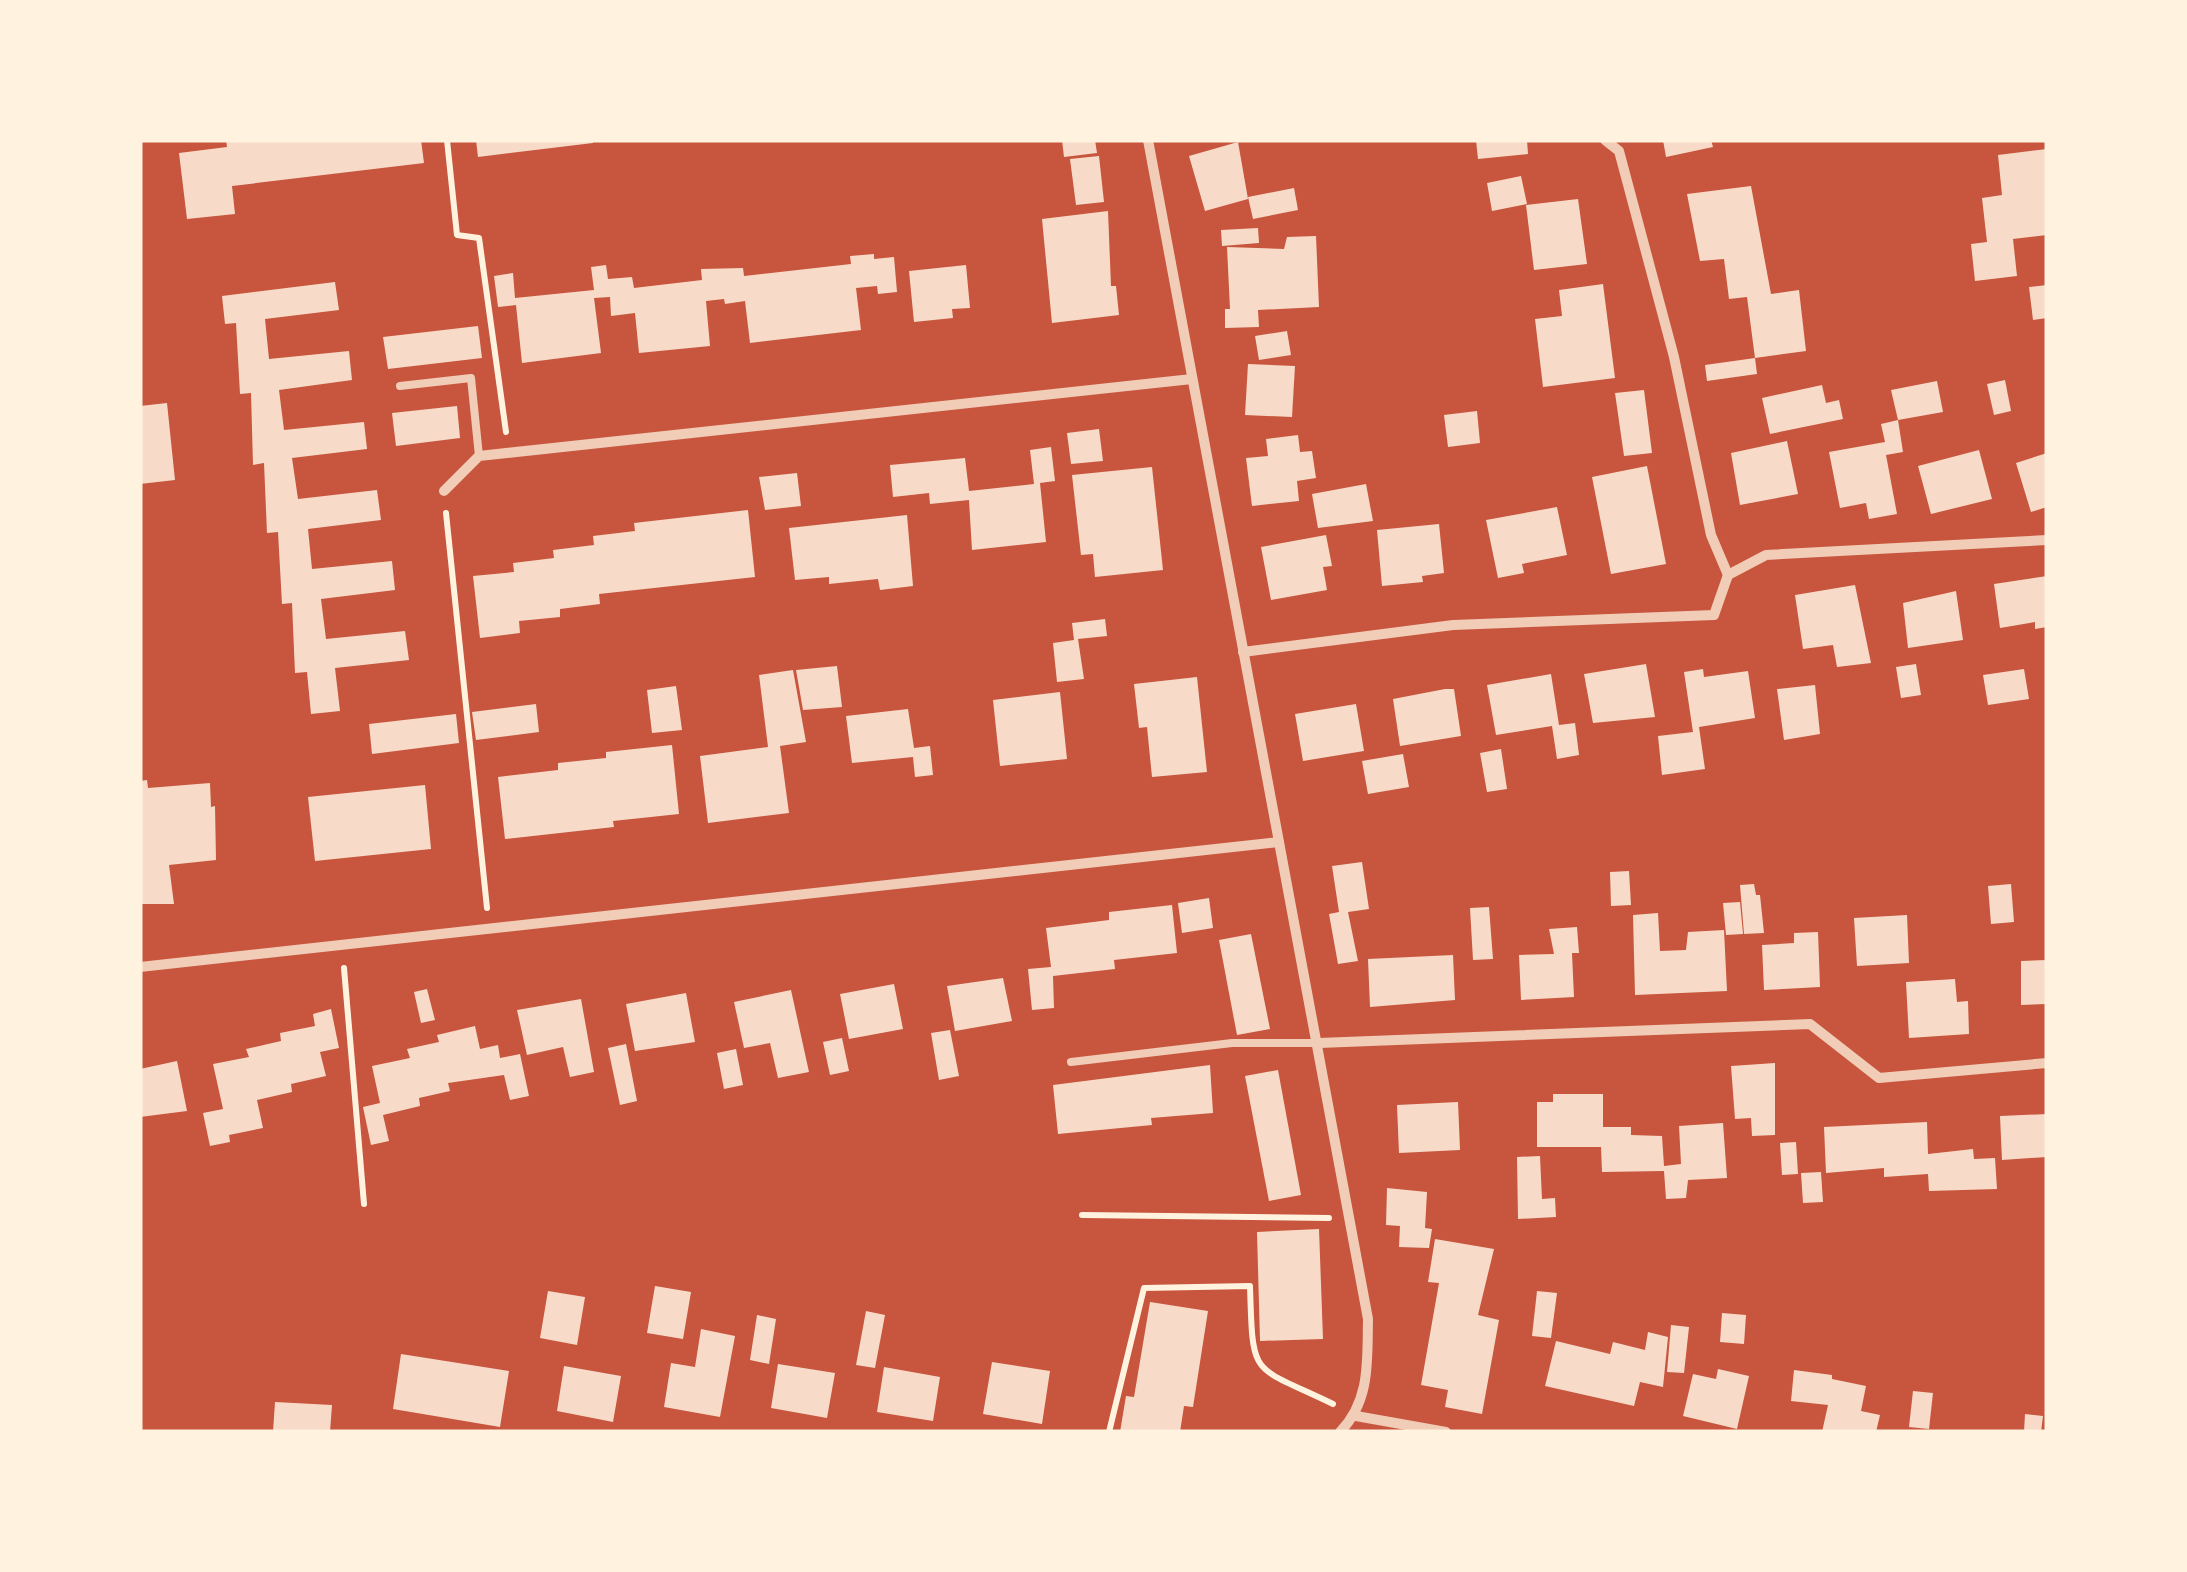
<svg xmlns="http://www.w3.org/2000/svg" width="2187" height="1572" viewBox="0 0 2187 1572" font-family="Inter,sans-serif">
	<style>
		.building { fill: #f7dbc8 }
		.lines { fill: none; stroke-linecap: round; stroke-linejoin: round }
		.path { stroke: #fff3e0; stroke-width: 6 }
		.service { stroke: #f1ccb7; stroke-width: 8 }
		.minor { stroke: #f1ccb7; stroke-width: 10 }
	</style>
	<rect width="100%" height="100%" fill="#c8553d"/>
	<g class="building">
		<polygon points="226,140 421,140 424,163 232,186 235,214 187,219 179,153 227,147"/>
		<polygon points="476,140 593,140 593,143 478,157"/>
		<polygon points="1062,140 1095,140 1097,153 1064,157"/>
		<polygon points="1476,140 1527,140 1528,154 1478,159"/>
		<polygon points="1663,140 1711,140 1713,147 1666,157"/>
		<polygon points="1238,142 1248,199 1205,211 1189,156"/>
		<polygon points="2047,149 2047,235 2013,239 2017,276 1975,281 1971,244 1987,242 1982,198 2002,195 1998,155"/>
		<polygon points="1099,156 1104,202 1076,205 1070,159"/>
		<polygon points="1521,176 1527,204 1492,211 1487,183"/>
		<polygon points="1751,186 1771,294 1799,290 1806,351 1755,358 1757,374 1707,381 1705,365 1755,358 1747,297 1729,299 1724,259 1700,261 1687,194"/>
		<polygon points="1294,188 1298,210 1253,219 1248,197"/>
		<polygon points="1578,199 1587,264 1534,270 1526,205"/>
		<polygon points="1108,211 1111,286 1116,286 1119,315 1052,323 1042,219"/>
		<polygon points="1258,228 1259,243 1222,246 1221,230"/>
		<polygon points="1316,236 1319,307 1258,310 1259,327 1225,328 1225,309 1230,309 1227,247 1284,249 1287,237"/>
		<polygon points="874,254 874,259 894,257 897,292 878,294 877,286 856,288 861,330 750,343 745,301 725,304 724,299 706,301 710,346 639,353 635,313 611,316 610,297 594,298 601,353 522,363 516,305 498,307 494,276 513,273 515,298 594,290 591,267 606,265 608,279 632,277 634,288 702,280 701,269 743,268 744,276 851,264 850,256"/>
		<polygon points="966,265 970,308 952,309 953,318 914,322 909,271"/>
		<polygon points="335,282 339,310 265,319 269,359 349,351 352,380 279,390 284,430 364,422 367,449 292,458 298,499 377,490 381,520 308,529 312,569 392,561 395,590 321,599 326,639 405,631 409,660 335,668 340,711 311,714 307,672 295,673 292,603 282,604 278,532 267,533 264,463 253,465 251,393 240,394 236,323 225,324 222,296"/>
		<polygon points="1603,284 1615,378 1543,387 1535,319 1562,316 1559,290"/>
		<polygon points="2047,285 2047,318 2033,320 2029,287"/>
		<polygon points="478,326 482,358 388,369 383,337"/>
		<polygon points="1287,331 1291,355 1259,360 1255,336"/>
		<polygon points="1248,364 1295,366 1292,417 1245,415"/>
		<polygon points="2005,380 2011,411 1994,415 1987,384"/>
		<polygon points="1937,381 1943,412 1898,420 1891,390"/>
		<polygon points="1822,385 1826,403 1839,400 1843,419 1770,434 1762,398"/>
		<polygon points="1644,390 1652,453 1624,456 1615,393"/>
		<polygon points="167,403 175,480 140,484 140,406"/>
		<polygon points="457,406 460,438 396,446 392,413"/>
		<polygon points="1477,411 1480,443 1448,447 1444,415"/>
		<polygon points="1898,420 1903,452 1886,455 1897,514 1869,519 1866,503 1840,508 1829,452 1885,442 1881,424"/>
		<polygon points="1099,429 1103,461 1071,464 1067,433"/>
		<polygon points="1298,435 1300,452 1312,451 1316,478 1297,481 1299,501 1252,506 1246,458 1268,456 1266,439"/>
		<polygon points="1787,441 1798,494 1740,505 1731,453"/>
		<polygon points="1051,447 1055,481 1040,483 1046,542 972,550 969,500 930,504 929,493 893,497 890,465 965,458 969,491 1034,484 1030,450"/>
		<polygon points="1979,450 1992,499 1931,514 1918,466"/>
		<polygon points="2047,453 2047,507 2031,512 2016,463"/>
		<polygon points="1647,466 1666,564 1611,574 1592,477"/>
		<polygon points="1152,467 1163,570 1095,577 1093,554 1081,555 1072,475"/>
		<polygon points="797,473 801,506 765,510 759,477"/>
		<polygon points="1366,484 1373,521 1318,528 1312,494"/>
		<polygon points="1557,507 1567,555 1522,564 1524,573 1498,578 1486,520"/>
		<polygon points="748,510 755,577 599,594 600,604 560,609 560,617 519,621 520,633 480,638 473,576 514,572 513,563 554,558 553,550 594,545 593,536 635,531 634,523"/>
		<polygon points="907,515 913,586 880,590 878,579 829,584 829,577 795,580 789,528"/>
		<polygon points="1439,524 1444,573 1422,576 1423,582 1382,586 1377,530"/>
		<polygon points="1326,535 1332,566 1323,567 1327,590 1271,600 1261,547"/>
		<polygon points="2047,576 2047,627 2035,629 2035,622 2000,628 1994,584"/>
		<polygon points="1855,585 1871,663 1837,667 1833,645 1803,649 1795,595"/>
		<polygon points="1956,591 1963,640 1908,648 1903,603"/>
		<polygon points="1105,619 1107,636 1078,639 1084,679 1057,682 1053,643 1074,640 1072,623"/>
		<polygon points="1646,664 1655,717 1593,723 1584,674"/>
		<polygon points="1916,664 1921,695 1901,698 1896,667"/>
		<polygon points="837,666 842,707 803,710 796,670"/>
		<polygon points="1703,669 1704,677 1748,671 1755,718 1699,727 1705,769 1662,775 1658,736 1693,732 1684,672"/>
		<polygon points="2024,669 2029,699 1988,705 1983,675"/>
		<polygon points="793,670 806,742 780,746 789,813 708,823 700,756 768,747 759,675"/>
		<polygon points="1551,674 1559,725 1575,723 1579,755 1557,759 1552,726 1496,735 1487,685"/>
		<polygon points="1197,677 1207,772 1152,777 1147,727 1139,728 1134,684"/>
		<polygon points="1815,685 1820,734 1784,740 1777,689"/>
		<polygon points="676,686 682,730 652,733 647,690"/>
		<polygon points="1445,689 1454,689 1461,736 1400,746 1393,699"/>
		<polygon points="1060,692 1067,759 1000,766 993,700"/>
		<polygon points="536,704 539,732 476,740 472,712"/>
		<polygon points="1356,704 1364,751 1303,761 1295,714"/>
		<polygon points="908,709 914,748 930,746 933,775 915,777 913,757 852,763 846,716"/>
		<polygon points="456,714 459,743 372,754 369,724"/>
		<polygon points="672,745 679,814 613,821 614,827 505,839 498,777 558,770 558,763 606,758 606,752"/>
		<polygon points="1501,749 1507,789 1487,792 1480,753"/>
		<polygon points="1403,754 1409,787 1368,794 1362,761"/>
		<polygon points="147,780 148,788 210,783 211,807 215,806 216,860 169,865 174,904 140,904 140,781"/>
		<polygon points="425,785 431,849 315,861 308,797"/>
		<polygon points="1362,862 1369,909 1348,912 1358,961 1338,964 1329,914 1339,912 1332,866"/>
		<polygon points="1629,871 1631,905 1611,906 1610,872"/>
		<polygon points="1754,884 1756,895 1760,895 1764,933 1744,934 1740,885"/>
		<polygon points="2011,884 2014,922 1991,924 1988,886"/>
		<polygon points="1209,898 1213,928 1182,933 1178,903"/>
		<polygon points="1740,902 1743,934 1726,935 1723,903"/>
		<polygon points="1172,905 1177,953 1114,960 1115,969 1053,976 1054,1008 1032,1010 1028,969 1051,967 1046,928 1109,920 1109,912"/>
		<polygon points="1489,907 1493,959 1473,960 1470,908"/>
		<polygon points="1658,913 1660,951 1686,950 1688,932 1724,930 1727,991 1635,995 1633,915"/>
		<polygon points="1907,915 1909,963 1857,966 1854,918"/>
		<polygon points="1577,927 1579,953 1572,953 1574,997 1521,1000 1519,955 1554,954 1549,929"/>
		<polygon points="1818,932 1820,987 1764,990 1762,945 1794,943 1794,933"/>
		<polygon points="1251,934 1270,1029 1237,1035 1219,940"/>
		<polygon points="1453,955 1455,1000 1370,1007 1368,959"/>
		<polygon points="2047,960 2047,1004 2021,1005 2021,961"/>
		<polygon points="1003,978 1012,1021 955,1031 947,986"/>
		<polygon points="1955,979 1957,1002 1968,1001 1969,1034 1909,1038 1906,982"/>
		<polygon points="894,984 903,1029 849,1039 840,994"/>
		<polygon points="427,989 435,1020 421,1023 414,992"/>
		<polygon points="791,990 809,1072 778,1078 770,1043 744,1048 734,1002"/>
		<polygon points="686,993 695,1042 635,1051 626,1004"/>
		<polygon points="581,999 594,1072 570,1077 563,1047 527,1055 517,1010"/>
		<polygon points="331,1009 339,1048 320,1052 326,1076 291,1084 292,1092 257,1100 263,1128 229,1135 230,1142 210,1146 203,1113 223,1109 213,1064 249,1057 246,1049 281,1041 280,1033 315,1026 313,1014"/>
		<polygon points="475,1026 480,1049 498,1045 500,1058 520,1054 529,1096 510,1100 504,1075 448,1083 450,1091 419,1098 420,1106 383,1115 389,1141 371,1145 363,1107 380,1103 372,1066 410,1058 407,1049 439,1042 437,1035"/>
		<polygon points="950,1030 959,1076 939,1080 931,1033"/>
		<polygon points="842,1038 849,1071 830,1075 823,1042"/>
		<polygon points="626,1044 637,1101 620,1105 608,1048"/>
		<polygon points="736,1049 743,1085 724,1089 717,1053"/>
		<polygon points="177,1061 187,1111 140,1117 140,1069"/>
		<polygon points="1775,1063 1775,1135 1752,1136 1751,1118 1735,1119 1731,1066"/>
		<polygon points="1210,1065 1213,1113 1151,1118 1152,1125 1058,1134 1053,1085"/>
		<polygon points="1278,1070 1301,1195 1269,1201 1245,1076"/>
		<polygon points="1553,1094 1603,1094 1603,1127 1631,1127 1631,1135 1662,1136 1664,1166 1681,1164 1679,1126 1723,1123 1727,1178 1688,1180 1686,1198 1666,1199 1664,1171 1602,1172 1601,1147 1537,1147 1537,1102 1553,1102"/>
		<polygon points="1458,1102 1460,1150 1399,1153 1397,1105"/>
		<polygon points="2047,1114 2047,1157 2002,1160 2000,1116"/>
		<polygon points="1927,1122 1928,1154 1973,1149 1974,1159 1995,1158 1997,1189 1929,1191 1928,1174 1884,1177 1884,1168 1826,1173 1824,1127"/>
		<polygon points="1796,1142 1798,1174 1782,1175 1780,1143"/>
		<polygon points="1540,1156 1542,1199 1555,1198 1556,1217 1518,1219 1517,1157"/>
		<polygon points="1821,1172 1823,1202 1803,1203 1801,1173"/>
		<polygon points="1387,1188 1427,1192 1425,1228 1432,1229 1429,1248 1399,1247 1400,1226 1386,1225"/>
		<polygon points="1319,1229 1323,1339 1260,1341 1257,1232"/>
		<polygon points="1435,1239 1494,1249 1478,1315 1499,1320 1482,1414 1445,1407 1448,1390 1421,1385 1439,1283 1428,1282"/>
		<polygon points="655,1286 691,1292 683,1339 647,1333"/>
		<polygon points="548,1291 585,1297 577,1345 540,1338"/>
		<polygon points="1537,1291 1557,1293 1551,1338 1532,1336"/>
		<polygon points="1150,1302 1208,1311 1193,1407 1184,1406 1180,1432 1120,1432 1126,1396 1134,1397"/>
		<polygon points="866,1311 885,1315 875,1368 856,1365"/>
		<polygon points="1722,1313 1746,1315 1744,1344 1720,1342"/>
		<polygon points="757,1315 776,1319 769,1364 750,1360"/>
		<polygon points="1671,1325 1689,1327 1684,1373 1667,1372"/>
		<polygon points="701,1329 735,1336 720,1417 664,1407 671,1363 695,1367"/>
		<polygon points="1648,1332 1668,1337 1663,1387 1640,1382 1634,1406 1545,1386 1556,1341 1610,1354 1613,1342 1645,1350"/>
		<polygon points="401,1354 509,1371 500,1427 393,1409"/>
		<polygon points="992,1362 1050,1371 1042,1424 983,1414"/>
		<polygon points="778,1364 835,1373 827,1418 771,1408"/>
		<polygon points="564,1366 621,1376 613,1422 557,1411"/>
		<polygon points="884,1367 940,1377 933,1421 877,1412"/>
		<polygon points="1718,1369 1749,1376 1737,1429 1683,1416 1693,1374 1716,1379"/>
		<polygon points="1794,1370 1832,1375 1832,1379 1866,1386 1861,1411 1880,1415 1876,1432 1822,1432 1828,1405 1791,1401"/>
		<polygon points="1913,1391 1933,1393 1929,1429 1909,1427"/>
		<polygon points="275,1402 332,1405 330,1432 273,1432"/>
		<polygon points="2025,1414 2043,1416 2041,1432 2024,1432"/>
	</g>
	<g class="lines">
		<g class="path">
			<polyline points="447,140 457,235 479,238 506,432"/>
			<polyline points="446,513 487,908"/>
			<polyline points="344,968 364,1204"/>
			<polyline points="1082,1215 1329,1218"/>
			<path d="M1109,1432L1144,1288L1250,1286C1253,1380 1250,1364 1333,1404"/>
		</g>
		<g class="service">
			<polyline points="400,386 471,378 479,456"/>
			<polyline points="1071,1062 1232,1043 1319,1043"/>
		</g>
		<g class="minor">
			<path d="M1148,140L1368,1319C1367,1360 1371,1400 1340,1432"/>
			<polyline points="1605,140 1619,151 1674,357 1711,535 1728,575"/>
			<polyline points="444,491 479,456 1192,379"/>
			<polyline points="1243,652 1453,625 1714,615 1728,575 1766,555 2047,540"/>
			<polyline points="140,967 1279,842"/>
			<polyline points="1319,1043 1810,1024 1879,1078 2047,1063"/>
			<polyline points="1356,1416 1446,1432"/>
		</g>
	</g>
	<rect width="2187" height="1572" fill="none" stroke="#fff3e0" stroke-width="285"/>
</svg>
